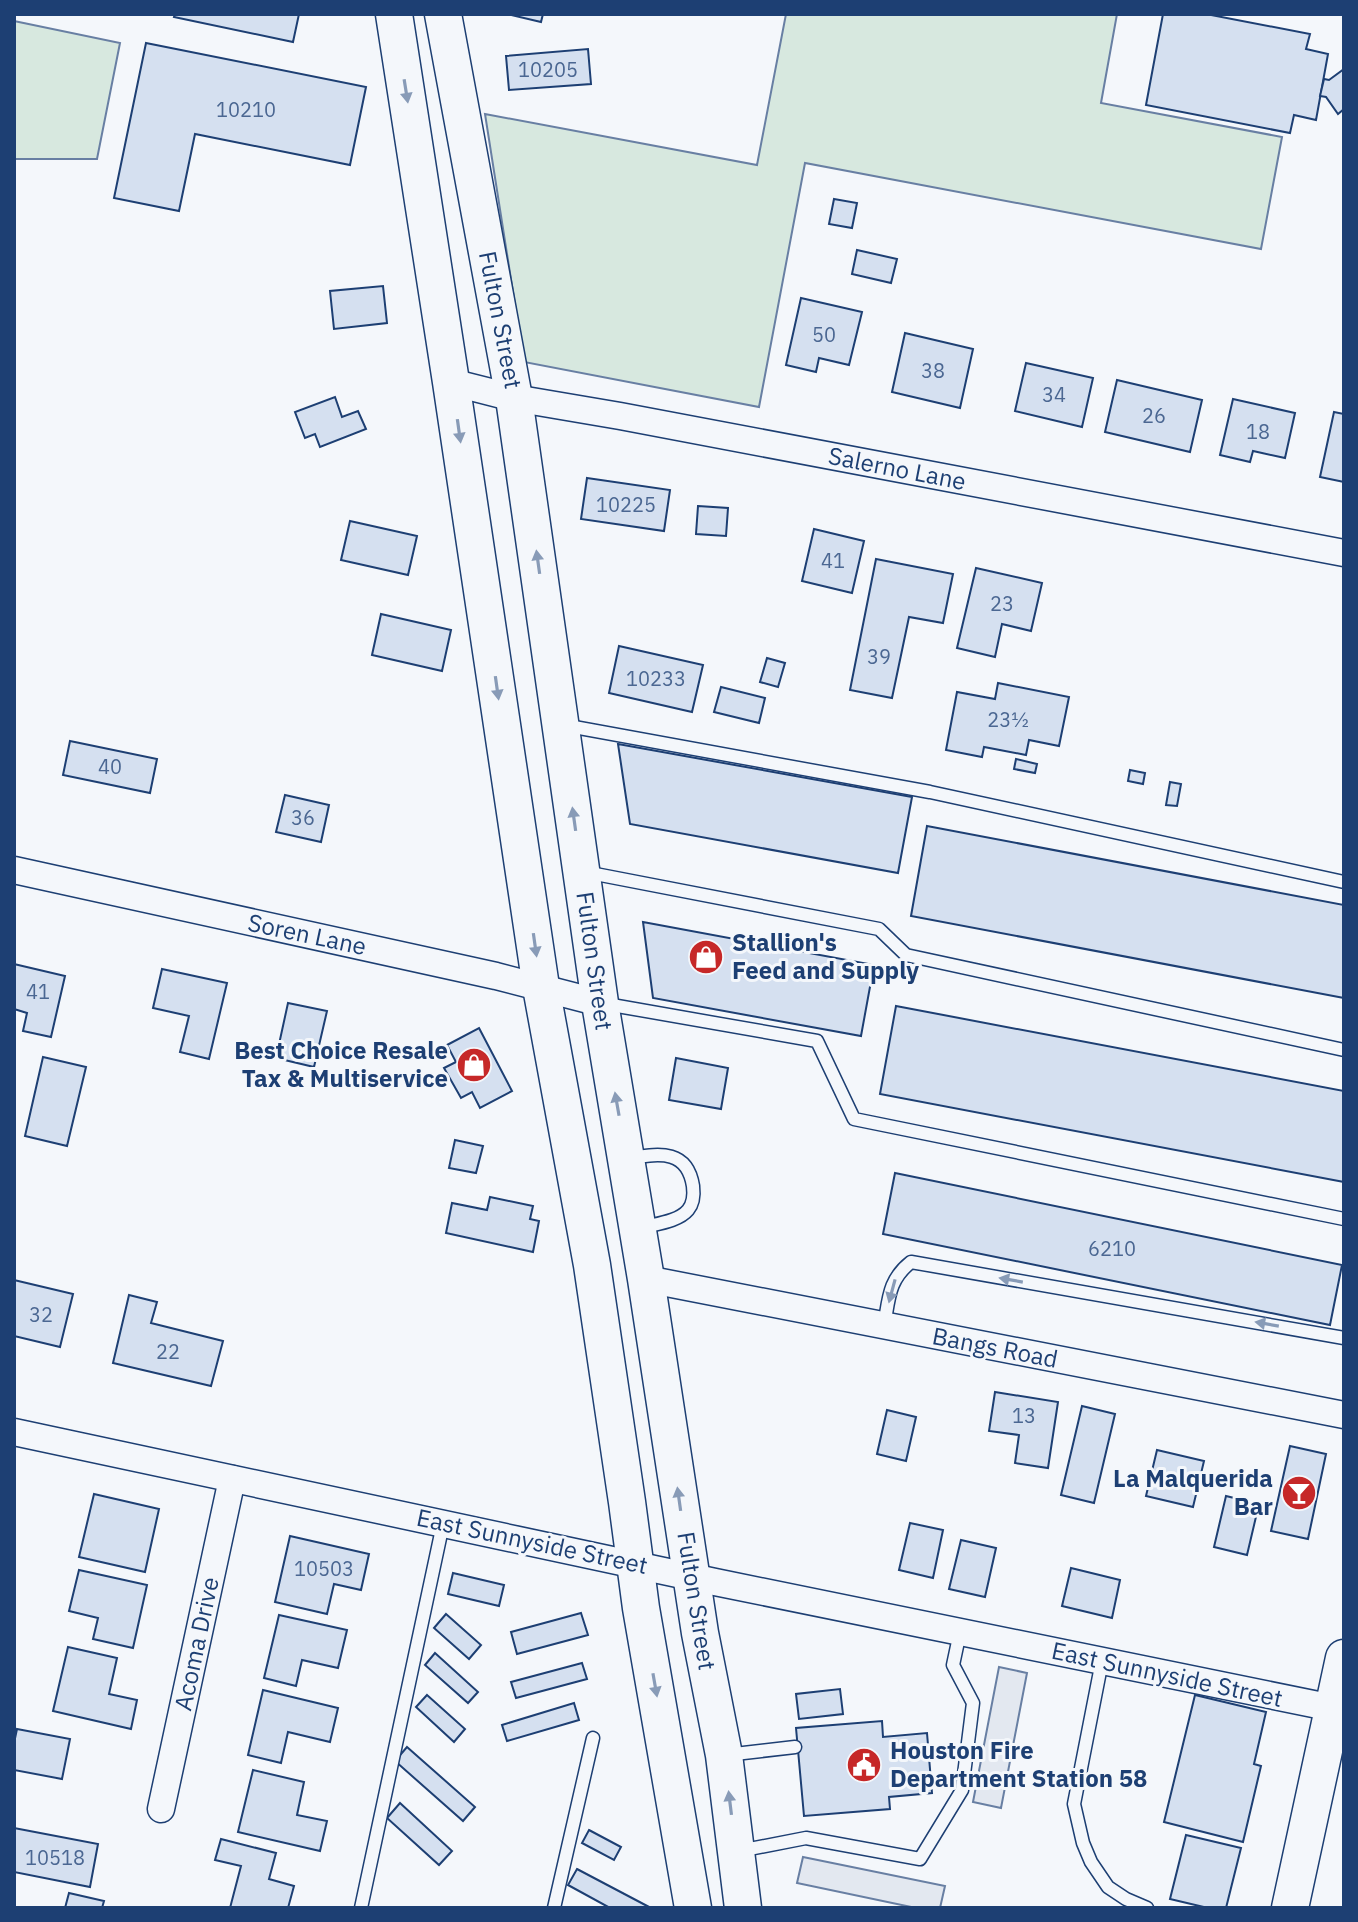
<svg xmlns="http://www.w3.org/2000/svg" width="1358" height="1922" viewBox="0 0 1358 1922" font-family="'IBM Plex Sans',sans-serif">
	<style>
		.green { fill: #d7e8df; stroke: #687fa3; stroke-width: 2 }
		.parking { fill: #e3e8f0; stroke: #687fa3; stroke-width: 2 }
		.building { fill: #d5e0f0; stroke: #1d3f73; stroke-width: 2 }
		.lines { fill: none; stroke-linecap: round; stroke-linejoin: round }
		.lane-casing { stroke: #1d3f73; stroke-width: 15 }
		.street-casing { stroke: #1d3f73; stroke-width: 29 }
		.secondary-casing { stroke: #1d3f73; stroke-width: 39 }
		.lane { stroke: #f4f7fb; stroke-width: 12 }
		.street { stroke: #f4f7fb; stroke-width: 26 }
		.secondary { stroke: #f4f7fb; stroke-width: 36 }
		.oneway { fill: #889bb7 }
		.labels { text-anchor: middle; stroke-width: 6; stroke-linejoin: round; paint-order: stroke }
		.number-label { font-size: 20px; fill: #4b6792 }
		.street-label { font-size: 24px; fill: #1d3f73; stroke: #f4f7fb }
		.poi-label { font-size: 24px; font-weight: bold; fill: #1d3f73; stroke: #f4f7fb; text-anchor: start }
	</style>
	<rect width="100%" height="100%" fill="#f4f7fb"/>
	<g class="green">
		<polygon points="786,14 1117,14 1101,103 1282,137 1261,249 805,163 759,407 524,362 485,114 757,165"/>
		<polygon points="14,21 120,43 97,159 14,159"/>
	</g>
	<g class="parking">
		<polygon points="999,1667 1027,1673 1001,1808 973,1802"/>
		<polygon points="803,1857 945,1886 940,1908 916,1908 797,1883"/>
	</g>
	<g class="building">
		<polygon points="175,14 299,14 293,42 174,17"/>
		<polygon points="507,14 543,14 541,22"/>
		<polygon points="1163,14 1206,14 1310,34 1306,49 1328,54 1316,120 1294,115 1290,133 1146,105"/>
		<polygon points="146,43 366,87 350,165 195,134 179,211 114,198"/>
		<polygon points="588,49 591,84 509,90 506,56"/>
		<polygon points="1344,69 1344,109 1338,114 1326,97 1320,96 1324,79 1329,80"/>
		<polygon points="834,199 857,203 852,228 829,224"/>
		<polygon points="857,250 897,259 891,283 852,274"/>
		<polygon points="383,286 387,323 334,329 330,291"/>
		<polygon points="801,298 862,312 849,365 819,358 816,372 786,365"/>
		<polygon points="905,333 973,349 960,408 892,392"/>
		<polygon points="1026,363 1093,378 1082,427 1015,411"/>
		<polygon points="1117,380 1202,400 1190,452 1105,432"/>
		<polygon points="335,397 342,417 358,411 366,429 320,447 315,434 305,438 295,412"/>
		<polygon points="1233,399 1295,413 1285,458 1253,451 1250,462 1220,455"/>
		<polygon points="1334,412 1344,414 1344,482 1320,477"/>
		<polygon points="587,478 670,490 664,531 581,519"/>
		<polygon points="698,506 728,508 726,536 696,534"/>
		<polygon points="350,521 417,536 408,575 341,560"/>
		<polygon points="814,529 864,541 852,593 802,581"/>
		<polygon points="876,559 953,574 943,623 909,617 892,698 850,690"/>
		<polygon points="976,568 1042,583 1031,631 1002,624 995,657 957,648"/>
		<polygon points="381,614 451,630 442,671 372,655"/>
		<polygon points="619,646 703,665 692,712 609,693"/>
		<polygon points="767,658 785,663 778,687 760,682"/>
		<polygon points="998,683 1069,697 1059,746 1029,740 1026,755 984,747 982,757 946,750 957,692 995,699"/>
		<polygon points="721,687 765,698 759,723 714,712"/>
		<polygon points="70,741 157,759 150,793 63,775"/>
		<polygon points="618,744 912,797 898,873 630,824"/>
		<polygon points="1016,759 1037,764 1035,773 1014,769"/>
		<polygon points="1130,770 1145,773 1143,784 1128,781"/>
		<polygon points="1170,782 1181,784 1177,806 1166,805"/>
		<polygon points="285,795 329,805 321,842 276,832"/>
		<polygon points="927,826 1344,905 1344,998 911,916"/>
		<polygon points="643,922 874,965 861,1036 653,998"/>
		<polygon points="14,964 65,976 51,1037 23,1031 27,1013 14,1009"/>
		<polygon points="162,969 227,983 209,1059 180,1052 189,1016 153,1008"/>
		<polygon points="288,1003 327,1011 314,1067 276,1058"/>
		<polygon points="896,1006 1344,1091 1344,1182 880,1094"/>
		<polygon points="479,1028 512,1091 480,1108 472,1092 461,1098 444,1068 456,1062 447,1045"/>
		<polygon points="43,1057 86,1067 67,1146 25,1136"/>
		<polygon points="676,1058 728,1068 721,1109 669,1100"/>
		<polygon points="455,1140 483,1146 476,1173 449,1168"/>
		<polygon points="895,1173 1342,1265 1330,1325 883,1234"/>
		<polygon points="490,1197 533,1206 530,1219 539,1221 533,1252 446,1233 452,1203 487,1210"/>
		<polygon points="14,1280 73,1294 60,1347 14,1336"/>
		<polygon points="129,1295 157,1302 151,1323 223,1341 211,1386 113,1363"/>
		<polygon points="995,1392 1058,1402 1048,1468 1015,1463 1019,1435 989,1431"/>
		<polygon points="1082,1406 1115,1414 1094,1503 1061,1495"/>
		<polygon points="887,1410 916,1417 906,1461 877,1454"/>
		<polygon points="1290,1446 1326,1454 1308,1539 1271,1531"/>
		<polygon points="1157,1450 1204,1461 1193,1507 1146,1496"/>
		<polygon points="94,1494 159,1509 145,1572 79,1557"/>
		<polygon points="1226,1496 1259,1504 1247,1555 1214,1547"/>
		<polygon points="910,1523 943,1530 933,1578 899,1570"/>
		<polygon points="290,1536 369,1554 361,1590 334,1584 327,1614 275,1602"/>
		<polygon points="961,1540 996,1548 985,1597 949,1589"/>
		<polygon points="1071,1568 1120,1580 1112,1618 1062,1606"/>
		<polygon points="79,1570 147,1585 133,1648 93,1639 98,1618 69,1611"/>
		<polygon points="453,1573 504,1585 499,1606 448,1594"/>
		<polygon points="581,1613 588,1635 517,1654 511,1632"/>
		<polygon points="446,1614 481,1645 469,1659 434,1628"/>
		<polygon points="279,1615 347,1630 338,1668 302,1660 296,1686 264,1678"/>
		<polygon points="68,1647 117,1658 109,1694 137,1700 131,1729 53,1711"/>
		<polygon points="435,1653 478,1692 468,1703 425,1665"/>
		<polygon points="582,1663 587,1679 516,1698 511,1682"/>
		<polygon points="840,1689 843,1714 799,1719 796,1694"/>
		<polygon points="263,1690 338,1708 330,1742 288,1732 281,1763 248,1755"/>
		<polygon points="427,1695 465,1729 454,1742 416,1707"/>
		<polygon points="1195,1695 1266,1712 1254,1764 1261,1766 1243,1842 1164,1822"/>
		<polygon points="574,1703 579,1720 507,1741 502,1725"/>
		<polygon points="882,1721 883,1737 927,1733 932,1793 889,1797 890,1809 804,1816 796,1728"/>
		<polygon points="17,1729 70,1739 62,1779 14,1770 14,1743"/>
		<polygon points="407,1747 475,1807 463,1821 395,1761"/>
		<polygon points="253,1770 304,1782 297,1815 327,1821 320,1851 238,1832"/>
		<polygon points="400,1803 452,1851 439,1865 387,1818"/>
		<polygon points="14,1828 98,1844 90,1887 14,1872"/>
		<polygon points="589,1830 621,1847 614,1860 582,1843"/>
		<polygon points="1186,1835 1241,1848 1226,1908 1208,1908 1170,1899"/>
		<polygon points="221,1839 276,1853 269,1879 294,1886 288,1908 230,1908 241,1866 215,1860"/>
		<polygon points="577,1869 651,1908 610,1908 568,1885"/>
		<polygon points="69,1893 104,1901 102,1908 65,1908"/>
	</g>
	<g class="lines">
		<g class="lane-casing">
			<g id="lane">
				<polyline points="563,725 930,792 1344,882"/>
				<polyline points="585,872 879,929 906,955 1344,1050"/>
				<polyline points="606,1004 817,1041 854,1119 1344,1219"/>
				<path d="M629,1158C658,1154 687,1148 693,1186C694,1194 693,1204 688,1210C678,1222 654,1224 641,1228"/>
				<path d="M884,1326C889,1299 888,1280 911,1262L1344,1338"/>
				<polyline points="1102,1661 1074,1804 1083,1843 1091,1862 1108,1887 1126,1899 1147,1908"/>
				<polyline points="726,1755 795,1747"/>
				<polyline points="739,1851 806,1838 920,1859 962,1790 973,1703 953,1665 960,1632"/>
				<polyline points="361,1908 443,1524"/>
				<polyline points="554,1908 593,1738"/>
			</g>
		</g>
		<g class="street-casing">
			<g id="street">
				<polyline points="451,382 514,398 620,416 1344,553"/>
				<polyline points="14,870 496,976 600,1003"/>
				<polyline points="646,1279 1344,1415"/>
				<polyline points="14,1432 715,1582 1333,1708"/>
				<polyline points="161,1809 232,1479"/>
			</g>
		</g>
		<g class="secondary-casing">
			<g id="secondary">
				<polyline points="394,14 451,382 541,987 592,1265 627,1502 641,1608 693,1908"/>
				<polyline points="443,14 514,398 600,1003 646,1279 700,1633 724,1755 743,1908"/>
				<polyline points="1290,1908 1344,1658"/>
			</g>
		</g>
		<use href="#lane" class="lane"/>
		<use href="#street" class="street"/>
		<use href="#secondary" class="secondary"/>
	</g>
	<defs><path id="oneway-solid" d="M-6-.8H1V-3.2L6.5 0L1 3.2V.8H-6Z" transform="scale(2)"/></defs>
	<g class="oneway">
		<use href="#oneway-solid" transform="translate(406 91) rotate(81)"/>
		<use href="#oneway-solid" transform="translate(459 431) rotate(82)"/>
		<use href="#oneway-solid" transform="translate(538 562) rotate(-98)"/>
		<use href="#oneway-solid" transform="translate(497 688) rotate(82)"/>
		<use href="#oneway-solid" transform="translate(574 819) rotate(-98)"/>
		<use href="#oneway-solid" transform="translate(535 945) rotate(82)"/>
		<use href="#oneway-solid" transform="translate(617 1104) rotate(-100)"/>
		<use href="#oneway-solid" transform="translate(1011 1280) rotate(-170)"/>
		<use href="#oneway-solid" transform="translate(892 1291) rotate(105)"/>
		<use href="#oneway-solid" transform="translate(1267 1324) rotate(-170)"/>
		<use href="#oneway-solid" transform="translate(679 1499) rotate(-98)"/>
		<use href="#oneway-solid" transform="translate(655 1685) rotate(80)"/>
		<use href="#oneway-solid" transform="translate(730 1803) rotate(-97)"/>
	</g>
	<defs>
		<g id="shop-disc" transform="scale(1.8)"><circle r="9.5" fill="#c62828" stroke="#f4f7fb"/><path d="M-5-2.5h2.3a2.7 3.5 0 0 1 5.4 0H5L5.5 6h-11ZM-1.5-2.5h3a1.5 2.3 0 0 0-3 0Z" fill="#fff"/></g>
		<g id="bar-disc" transform="scale(1.8)"><circle r="9.5" fill="#c62828" stroke="#f4f7fb"/><path d="M-6-5H6L.8 .8V4.5H3.5V6h-7V4.5H-.8V.8Z" fill="#fff"/></g>
		<g id="civic-disc" transform="scale(1.8)"><circle r="9.5" fill="#c62828" stroke="#f4f7fb"/><path d="M-.6-6.5H3V-4.5H.6V-3L4-1V1h2V6H-6V1h2V-1L-.6-3ZM-1.2 2.5V6h2.4V2.5Z" fill="#fff"/></g>
	</defs>
	<g fill-rule="evenodd">
		<use href="#shop-disc" x="706" y="957"/>
		<use href="#shop-disc" x="474" y="1065"/>
		<use href="#bar-disc" x="1299" y="1493"/>
		<use href="#civic-disc" x="864" y="1765"/>
	</g>
	<g class="labels">
		<g class="number-label">
			<text x="548" y="77">10205</text>
			<text x="246" y="117">10210</text>
			<text x="824" y="342">50</text>
			<text x="933" y="378">38</text>
			<text x="1054" y="402">34</text>
			<text x="1154" y="423">26</text>
			<text x="1258" y="439">18</text>
			<text x="626" y="512">10225</text>
			<text x="833" y="568">41</text>
			<text x="1002" y="611">23</text>
			<text x="879" y="664">39</text>
			<text x="656" y="686">10233</text>
			<text x="1008" y="727">23½</text>
			<text x="110" y="774">40</text>
			<text x="303" y="825">36</text>
			<text x="38" y="999">41</text>
			<text x="1112" y="1256">6210</text>
			<text x="41" y="1322">32</text>
			<text x="168" y="1359">22</text>
			<text x="1024" y="1423">13</text>
			<text x="324" y="1576">10503</text>
			<text x="55" y="1865">10518</text>
		</g>
		<g class="street-label">
			<text transform="translate(500 320) rotate(79)" y="8">Fulton Street</text>
			<text transform="translate(897 469) rotate(11)" y="8">Salerno Lane</text>
			<text transform="translate(307 935) rotate(12)" y="8">Soren Lane</text>
			<text transform="translate(594 961) rotate(82)" y="8">Fulton Street</text>
			<text transform="translate(995 1348) rotate(11)" y="8">Bangs Road</text>
			<text transform="translate(532 1542) rotate(12)" y="8">East Sunnyside Street</text>
			<text transform="translate(696 1601) rotate(81)" y="8">Fulton Street</text>
			<text transform="translate(197 1644) rotate(-78)" y="8">Acoma Drive</text>
			<text transform="translate(1167 1675) rotate(12)" y="8">East Sunnyside Street</text>
		</g>
		<g class="poi-label">
			<text x="732" y="951">Stallion's<tspan x="732" dy="28">Feed and Supply</tspan></text>
			<text x="448" y="1059" text-anchor="end">Best Choice Resale<tspan x="448" dy="28">Tax &amp; Multiservice</tspan></text>
			<text x="1273" y="1487" text-anchor="end">La Malquerida<tspan x="1273" dy="28">Bar</tspan></text>
			<text x="890" y="1759">Houston Fire<tspan x="890" dy="28">Department Station 58</tspan></text>
		</g>
	</g>
	<rect width="1358" height="1922" fill="none" stroke="#1d3f73" stroke-width="32"/>
</svg>
